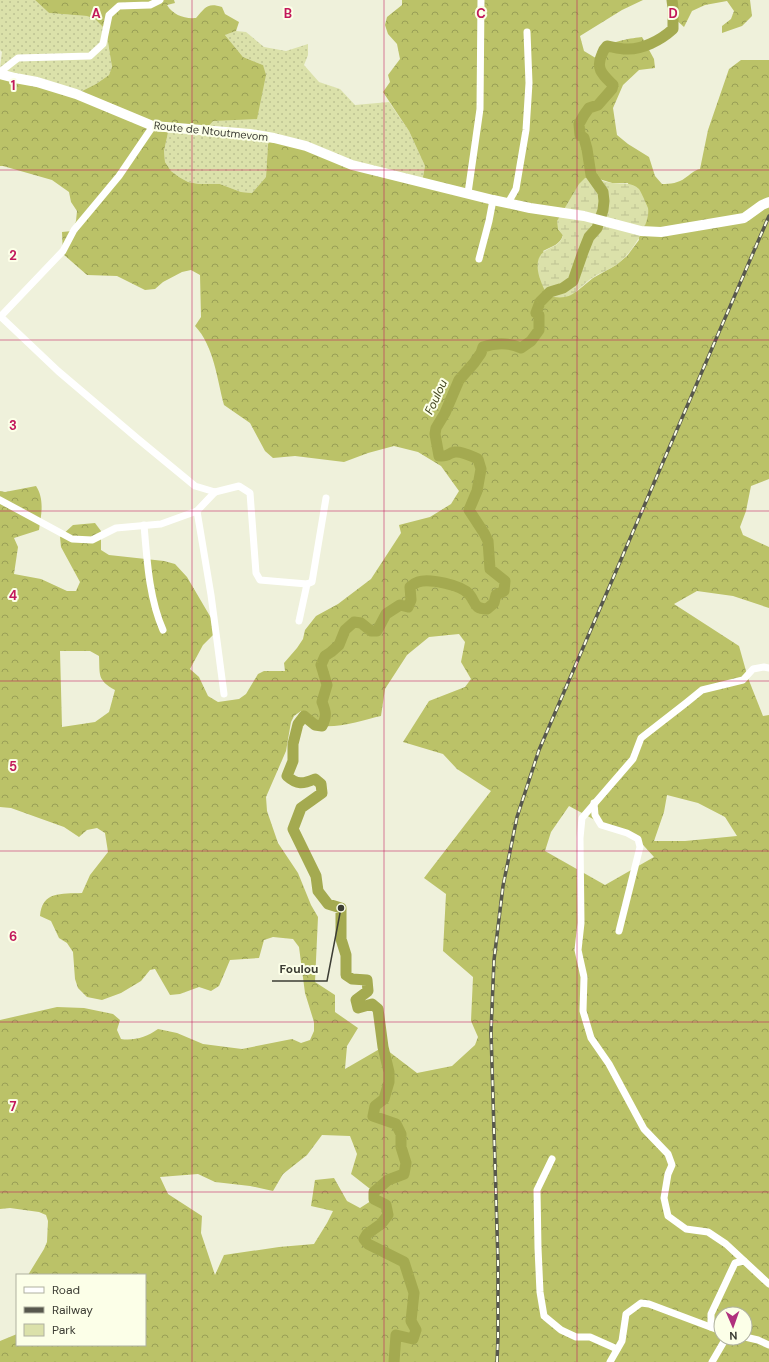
<svg xmlns="http://www.w3.org/2000/svg" width="769" height="1362" viewBox="0 0 769 1362" font-family="'DM Sans',sans-serif">
	<style>
		.green { fill: url(#green-dots) }
		.forest { fill: url(#forest-crowns); fill-rule: evenodd }
		.wetland { fill: url(#wetland-marsh) }
		.lines { fill: none; stroke-linecap: round; stroke-linejoin: round }
		.river { stroke: #a4aa50; stroke-width: 11 }
		.street { stroke: #fff; stroke-width: 7 }
		.secondary { stroke: #fff; stroke-width: 10 }
		.rail-casing { stroke: #57584d; stroke-width: 3.5 }
		.rail { stroke: #fcffe8; stroke-width: 2; stroke-dasharray: 6; stroke-linecap: butt }
		.grid { fill: none; stroke: #c2185b; stroke-width: 1; stroke-opacity: 0.55 }
		.labels { text-anchor: middle; stroke-width: 4; stroke-linejoin: round; paint-order: stroke }
		.street-label { font-size: 11px; fill: #3c3d34; stroke: #fcffe8 }
		.water-label { font-size: 12px; font-style: italic; fill: #41441e; stroke: #fcffe8 }
		.grid-label { font-size: 13px; text-anchor: middle; font-weight: bold; fill: #c2185b; stroke: #fcffe8; stroke-width: 4; stroke-linejoin: round; paint-order: stroke }
		.leader { fill: none; stroke: #3c3d34; stroke-width: 1.5 }
		.callout-dot { fill: #3c3d34; stroke: #fcffe8; stroke-width: 1.5 }
		.callout-label { font-size: 12px; text-anchor: middle; font-weight: bold; fill: #3c3d34; stroke: #fcffe8; stroke-width: 4; stroke-linejoin: round; paint-order: stroke }
	</style>
	<defs>
		<pattern id="green-dots" width="8" height="8" patternUnits="userSpaceOnUse"><rect width="8" height="8" fill="#dbe1aa"/><path d="M2 2h.1M6 6h.1" fill="none" stroke="#bdc293" stroke-width="1.8" stroke-linecap="round"/></pattern>
		<pattern id="forest-crowns" width="20" height="18" patternUnits="userSpaceOnUse"><rect width="20" height="18" fill="#bbc268"/><path d="M2 6a3 3 0 1 1 6 0M12 15a3 3 0 1 1 6 0" fill="none" stroke="#999f56"/></pattern>
		<pattern id="wetland-marsh" width="20" height="14" patternUnits="userSpaceOnUse"><rect width="20" height="14" fill="#dbe1aa"/><path d="M1 5h8M5 5V1M11 12h8M15 12V8" fill="none" stroke="#bdc293"/></pattern>
	</defs>
	<rect width="100%" height="100%" fill="#eff1db"/>
	<g class="green">
		<polygon points="0,0 35,0 49,13 88,16 95,19 106,30 112,68 109,75 96,84 76,94 15,78 0,68 2,52 0,50"/>
		<polygon points="236,31 246,32 264,47 286,51 308,44 308,55 304,65 319,82 340,89 355,105 389,102 409,131 425,166 422,182 268,144 266,177 252,193 241,192 220,184 199,184 188,182 179,177 171,171 165,162 164,151 169,128 263,65 243,57 225,35"/>
	</g>
	<g class="forest">
		<path d="M35,0H174L175,3L167,5C173,15 184,19 196,18C205,8 207,2 222,7L225,14L239,22L236,31L225,35L243,57L263,65L266,75L257,119L213,121L204,131L169,128L164,151L165,162L171,171L179,177L188,182L199,184H220L241,192L252,193L266,177L268,144L274,138L422,182L425,166L409,131L383,92L390,82L388,75L400,59L397,44L388,34L385,25L387,17L402,5V0H643L622,10L580,36L584,51L599,60C601,56 602,51 605,48C611,41 633,38 642,37L654,59L655,68L639,70L623,85L613,108L617,135L628,144L649,157L655,176L662,184C670,184 679,183 685,178C690,175 694,170 700,169L708,130L729,69L741,60H769V479L751,486L746,511L740,527L743,535L769,547V608L733,596L697,591L674,604L739,646L748,678L763,716L769,715V1362H0V1341L17,1334V1345H145V1275H28L44,1249L47,1242L48,1221L46,1215L39,1212L10,1208L0,1209V1020L57,1007L84,1008L113,1014L120,1020L117,1030L121,1039C134,1041 147,1037 158,1029L177,1033L203,1044L242,1049L292,1039L301,1043L310,1040L314,1031V1022L305,993L299,947L293,939L273,937L264,940L259,958L230,960L219,986L211,991L199,987L180,994L170,995L155,969L150,970L141,981L121,993L102,1000L87,997L78,988L75,979L73,952L67,943L59,938L51,921L40,916C42,891 61,894 82,893L90,875L108,852L105,833L97,828L87,830L79,837L64,827L11,808L0,807V491L5,492L36,486C45,500 41,515 39,530L14,538L18,547L14,574L41,579L67,591H76L80,582L61,547L60,537L73,525L95,523L101,531V550L109,555L164,561L175,564L187,577L214,623L216,632L203,645L190,669L199,677L208,696L218,702L239,699L246,694L258,674L264,671H285L284,663L297,648L303,639L305,630L316,616L338,604L371,579L401,533L399,525L430,517L451,504L459,491L441,466L418,452L394,446L368,453L344,462L295,456L273,458L265,451L250,423L224,405C217,379 214,346 195,326L201,317L200,275L191,270L182,272L163,282L155,289L145,290L117,276L87,275L63,254L62,232L72,231L76,221L77,211L71,202L69,192L52,180L3,166H0V74L76,94L96,84L109,75L112,67L106,30L95,19L87,16L49,13ZM593,177L612,183H628L639,240L627,256L616,265L593,278L576,292L543,251C551,247 561,244 563,235L558,229ZM459,634L465,642L461,662L471,679L465,687L429,701L403,742L443,754L457,769L491,791L424,878L446,894L443,951L473,977L471,1021L478,1037L475,1045L452,1066L417,1073L383,1047L345,1069L347,1046L358,1028L335,1012V995L315,982L318,917L311,905L298,873L278,843L267,811L266,797L286,751L291,722L294,716L301,711C304,716 310,724 316,725C334,730 363,720 381,716L385,689L407,655L429,637ZM60,651H90L99,656C100,675 97,680 115,690L109,712L95,722L62,727ZM667,795L698,803L725,817L737,836L685,841H654L664,812ZM569,806L595,820L635,836L654,857L605,885L545,851L551,832ZM322,1135L350,1136L357,1154L351,1174L374,1192V1199L360,1208L347,1201L334,1178L315,1180L311,1206L333,1211L327,1223L314,1244L279,1247L224,1255L215,1275L201,1233L202,1216L168,1194L160,1177L198,1174L215,1182L250,1186L273,1191L283,1174L307,1155ZM721,1314H745V1338H721Z"/>
		<polygon points="672,0 750,0 752,16 742,26 722,33 722,26 731,19 734,11 727,1 705,5 692,11 684,27 673,17"/>
	</g>
	<path class="wetland" d="M593,177C599,179 606,183 613,183C622,184 632,182 639,189C641,192 647,205 648,208C651,224 629,257 616,265C609,270 599,273 592,278C573,292 574,301 547,296C544,288 539,279 538,271C534,244 560,252 563,235L558,229L557,221L579,184L585,178Z"/>
	<g class="lines">
		<path class="river" d="M394,1362L396,1335L413,1339L416,1330L411,1321L414,1293L404,1262L368,1244L364,1239L367,1234L381,1224L388,1215L386,1205L374,1199V1192L388,1180L404,1174L406,1163L401,1147V1134L396,1124L373,1116L375,1106L384,1099L389,1082V1072L383,1047L378,1009L372,1004L358,1008L356,1000L368,991L367,980L352,979L346,975V955L341,939V908L328,904L318,891L316,876L293,829L301,808L322,793L321,784L315,779C303,784 297,785 287,776L293,761V744L298,724L304,716L315,725L322,726C327,716 326,712 322,702L327,685L321,665L325,656L331,652L339,645L345,630L354,622L361,623L371,631H377L386,614L400,605L408,607L411,600L410,587C412,585 415,583 418,582C429,578 461,585 469,594C476,602 473,609 487,609L494,603L496,595L504,591L505,581L490,569L488,541L484,533L469,510L477,491L481,469L478,459C471,456 462,451 455,452C447,453 450,457 439,456L435,434L436,428L445,413L459,380L474,363L481,353L483,347C495,343 508,342 521,348L531,341L539,330V315L536,313L540,302L550,292L563,288L573,281L583,252L589,237L597,228L603,210L604,201L603,192L591,175L587,149L584,138L580,135L579,124L584,115L589,108L598,105L612,89L613,85C603,75 595,69 602,54C603,51 604,49 607,46C613,47 620,49 626,49C642,50 661,40 673,29V8L672,0"/>
		<g class="street">
			<polyline points="0,72 18,58 90,56 103,44 109,15 119,6 150,5 160,0"/>
			<polyline points="468,193 480,109 481,0"/>
			<polyline points="508,203 516,189 526,130 529,83 527,32"/>
			<polyline points="479,259 489,221 493,200"/>
			<polyline points="0,316 58,371 138,439 195,486 215,492 239,486 250,493 256,573 260,580 307,584"/>
			<polyline points="0,317 63,251 74,230 119,176 153,126"/>
			<polyline points="0,500 72,539 92,540 116,528 161,524 197,511 215,492"/>
			<polyline points="197,511 211,595 224,694"/>
			<path d="M144,525C147,560 149,598 163,630"/>
			<polyline points="299,621 307,584 312,582 326,498"/>
			<polyline points="769,668 764,667 753,669 743,680 702,690 686,703 641,738 633,759 582,818 580,838 581,923 578,950 584,977 583,1011 591,1038 609,1064 644,1129 668,1154 672,1165 668,1174 664,1198 668,1216 686,1229 708,1232 726,1244 769,1284"/>
			<polyline points="594,803 595,815 601,825 627,833 638,839 640,847 619,931"/>
			<polyline points="552,1159 537,1190 538,1248 540,1292 544,1316 561,1330 576,1337 590,1337 617,1349"/>
			<polyline points="711,1327 711,1314 735,1263 744,1261"/>
			<polyline points="745,1337 758,1340 769,1345"/>
			<polyline points="610,1362 622,1341 626,1314 641,1303 649,1304 721,1331"/>
			<polyline points="712,1362 726,1338"/>
		</g>
		<polyline class="secondary" points="0,74 15,78 37,82 76,94 153,126 250,134 274,138 306,146 352,165 493,200 530,208 584,216 641,231 661,232 744,218 762,205 769,202"/>
		<g class="rail-casing">
			<polyline id="rail" points="497,1362 498,1338 498,1262 491,1032 494,960 503,886 517,817 539,750 769,216"/>
		</g>
		<use href="#rail" class="rail"/>
	</g>
	<path class="grid" d="M192,0V1362M384,0V1362M577,0V1362M0,170H769M0,340H769M0,511H769M0,681H769M0,851H769M0,1022H769M0,1192H769"/>
	<g class="labels">
		<g class="street-label">
			<text transform="translate(211 131) rotate(6)" y="4">Route de Ntoutmevom</text>
		</g>
		<g class="water-label">
			<text transform="translate(436 397) rotate(-65)" y="4">Foulou</text>
		</g>
	</g>
	<g class="grid-label">
		<text x="96" y="18">A</text>
		<text x="288" y="18">B</text>
		<text x="481" y="18">C</text>
		<text x="673" y="18">D</text>
		<text x="13" y="90">1</text>
		<text x="13" y="260">2</text>
		<text x="13" y="430">3</text>
		<text x="13" y="600">4</text>
		<text x="13" y="771">5</text>
		<text x="13" y="941">6</text>
		<text x="13" y="1111">7</text>
	</g>
	<path class="leader" d="M341 908L327 981H272"/>
	<circle class="callout-dot" cx="341" cy="908" r="4"/>
	<g class="callout-label">
		<text x="299" y="973">Foulou</text>
	</g>
	<rect x="16" y="1274" width="130" height="72" fill="#fcffe8" stroke="#afb1a0"/>
	<rect x="24" y="1287" width="20" height="6" fill="#ffffff" stroke="#afb1a0"/>
	<text x="52" y="1294" font-size="12" fill="#3c3d34">Road</text>
	<rect x="24" y="1307" width="20" height="6" fill="#57584d" stroke="#afb1a0"/>
	<text x="52" y="1314" font-size="12" fill="#3c3d34">Railway</text>
	<rect x="24" y="1324" width="20" height="12" fill="#dbe1aa" stroke="#afb1a0"/>
	<text x="52" y="1334" font-size="12" fill="#3c3d34">Park</text>
	<g transform="translate(733 1326) rotate(178)"><circle r="19" fill="#fcffe8" stroke="#afb1a0"/>
	<path d="M0-3L7 15L0 10L-7 15Z" fill="#b0307d"/>
	<text y="-6" font-size="11" font-weight="bold" text-anchor="middle" fill="#3c3d34">N</text>
	</g>
</svg>
